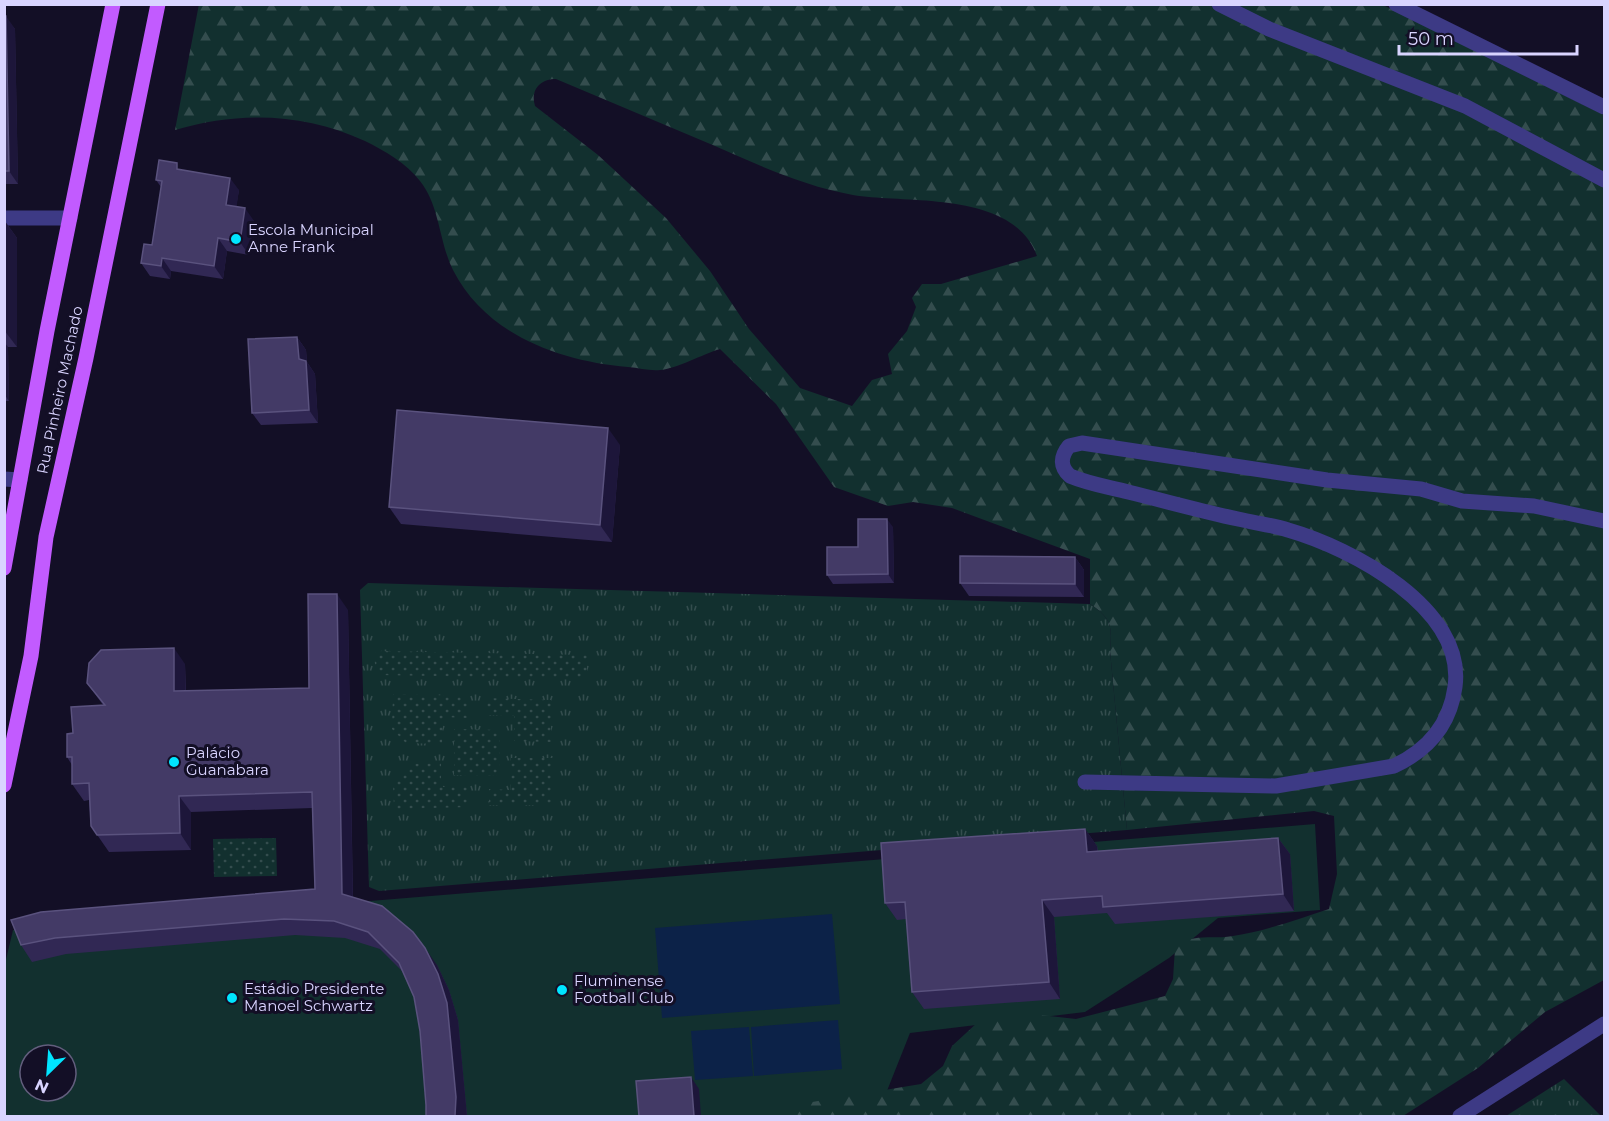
<svg xmlns="http://www.w3.org/2000/svg" width="1609" height="1121" viewBox="0 0 1609 1121" font-family="Montserrat,sans-serif">
	<style>
		.grass { fill: #12302f; fill-rule: evenodd }
		.forest { fill: url(#forest-firs); fill-rule: evenodd }
		.park { fill: url(#park-tufts) }
		.garden { fill: url(#garden-dots) }
		.water { fill: #0c2248 }
		.lines { fill: none; stroke-linecap: round; stroke-linejoin: round }
		.minor { stroke: #3d3a85; stroke-width: 15 }
		.primary { stroke: #c25bff; stroke-width: 15 }
		.wall { fill: #312854 }
		.shaded-wall { fill: #1d163a }
		.building { fill: #433a66; stroke: #5a527e; stroke-width: 1.5 }
		.poi-dot { fill: #00e5ff; stroke: #130f26; stroke-width: 2 }
		.labels { text-anchor: middle; stroke-width: 6; stroke-linejoin: round; paint-order: stroke }
		.poi-label { font-size: 15px; fill: #d9d4ff; stroke: #130f26; text-anchor: start }
		.street-label { font-size: 15px; fill: #d9d4ff; stroke: #130f26 }
	</style>
	<defs>
		<pattern id="forest-firs" width="22" height="20" patternUnits="userSpaceOnUse" patternTransform="scale(1.5)"><rect width="22" height="20" fill="#12302f"/><path d="M5 1l3.5 6h-7zM16 11l3.5 6h-7z" fill="#344d4e"/></pattern>
		<pattern id="park-tufts" width="24" height="20" patternUnits="userSpaceOnUse" patternTransform="scale(1.5)"><rect width="24" height="20" fill="#12302f"/><path d="M3 7l-1-3M5 7V3M7 7l1-3M15 17l-1-3M17 17v-4M19 17l1-3" fill="none" stroke="#344d4e"/></pattern>
		<pattern id="garden-dots" width="8" height="8" patternUnits="userSpaceOnUse" patternTransform="scale(1.5)"><rect width="8" height="8" fill="#12302f"/><path d="M2 2h.1M6 6h.1" fill="none" stroke="#344d4e" stroke-width="1.8" stroke-linecap="round"/></pattern>
	</defs>
	<rect width="100%" height="100%" fill="#130f26"/>
	<path class="grass" d="M1315,824L1320,910L1218,918L1169,958L1085,1012L910,1033L877,1116H5L4,968L13,930ZM30,1055H66V1091H30Z"/>
	<path class="forest" d="M199,4L1383,5L1604,115V980L1545,1012L1478,1068L1403,1116H792L800,1104L921,1084L943,1066L952,1046L978,1022L1040,1015L1076,1019L1165,996L1173,979L1175,948C1195,932 1210,940 1233,936C1266,931 1298,919 1329,909L1337,874L1334,816L1314,811L1127,830L1110,651C1112,625 1112,619 1090,604V559L952,508L913,502L888,506L834,487L776,404L720,349C703,354 676,369 660,370C650,371 639,368 628,367C560,361 486,335 453,270C439,242 440,206 420,181C406,163 385,151 365,141C304,113 240,111 175,130ZM556,79C609,101 662,124 715,146C760,166 804,186 853,195C908,204 1013,190 1037,256L941,284H922L912,298L916,307L907,331L888,354L892,374L872,380L852,406L800,388L749,329L710,271L666,218L598,155L535,106C530,90 540,79 556,79Z"/>
	<g class="park">
		<path d="M368,583L1090,604C1112,619 1112,625 1110,651L1127,830L379,891L369,887L360,590Z"/>
		<polygon points="1564,1079 1601,1116 1506,1116"/>
	</g>
	<g class="garden">
		<polygon points="378,651 587,655 587,679 380,675 376,673 374,654"/>
		<polygon points="393,694 469,696 468,718 443,717 442,744 406,743 392,729"/>
		<polygon points="486,698 551,700 551,742 514,741 514,716 486,715"/>
		<polygon points="454,729 500,730 499,776 454,775"/>
		<polygon points="511,758 553,758 553,805 489,805 489,789 511,790"/>
		<polygon points="441,763 441,787 469,787 469,807 394,809 393,781 409,764"/>
		<polygon points="276,838 277,876 214,877 213,839"/>
	</g>
	<g class="water">
		<polygon points="832,914 840,1004 662,1018 655,928"/>
		<polygon points="838,1020 842,1069 754,1076 751,1027"/>
		<polygon points="749,1027 753,1076 695,1080 691,1031"/>
	</g>
	<g class="lines">
		<g class="minor">
			<polyline points="1219,4 1269,29 1465,106 1604,180"/>
			<polyline points="1396,4 1604,107"/>
			<polyline points="4,218 70,218"/>
			<polyline points="4,479 20,480"/>
			<path d="M1085,782L1276,786L1394,766C1428,750 1450,724 1455,687C1466,608 1351,548 1288,530C1272,525 1255,523 1238,519C1201,511 1165,501 1128,492C1109,487 1089,484 1070,476C1060,467 1060,457 1069,446L1082,443L1327,480L1421,489L1462,501L1534,506L1604,521"/>
			<polyline points="1460,1116 1604,1024"/>
		</g>
		<g class="primary">
			<polyline points="4,568 47,331 113,4"/>
			<polyline points="4,785 31,656 46,537 86,358 158,4"/>
		</g>
	</g>
	<g class="wall">
		<polygon points="4,16 15,29 18,184 4,184"/>
		<polygon points="182,170 239,190 236,207 254,221 249,255 227,251 223,279 171,271 170,279 150,276 141,263 152,245 161,187 156,180"/>
		<polygon points="4,220 17,238 17,347 8,347 9,401 4,401"/>
		<polygon points="297,337 306,350 307,362 315,374 318,423 261,425 252,413"/>
		<polygon points="620,445 612,542 401,524 389,507"/>
		<polygon points="893,527 894,583 833,584 827,575 858,547"/>
		<polygon points="1075,557 1084,570 1084,597 969,596 960,583"/>
		<polygon points="348,610 353,897 437,965 449,990 458,1020 467,1116 426,1116 426,1105 420,1031 414,997 402,971 380,949 345,938 295,935 66,954 32,962 21,945 11,920 315,889 312,808 191,812 191,850 109,852 91,826 89,800 84,801 72,784 72,765 67,757 73,733 103,705 87,683 185,664 186,691 309,688"/>
		<polygon points="1085,829 1097,846 1098,851 1278,838 1290,854 1294,911 1115,924 1107,913 1054,917 1060,999 924,1009 912,992 906,919 897,920 885,903"/>
	</g>
	<g class="shaded-wall">
		<polygon points="6,16 15,29 18,184 9,171"/>
		<polygon points="230,178 239,190 235,218 226,205"/>
		<polygon points="245,208 254,221 249,255 240,242"/>
		<polygon points="4,220 17,238 17,347 4,330"/>
		<polygon points="218,238 227,251 223,279 214,266"/>
		<polygon points="162,258 171,271 170,279 161,266"/>
		<polygon points="297,337 306,350 307,362 315,374 318,423 309,410 299,359"/>
		<polygon points="4,342 8,347 9,401 4,394"/>
		<polygon points="608,428 620,445 612,542 600,525"/>
		<polygon points="887,519 893,527 894,583 888,574"/>
		<polygon points="1075,557 1084,570 1084,597 1075,584"/>
		<polygon points="337,594 348,610 353,910 342,894"/>
		<polygon points="174,648 185,664 186,707 174,691"/>
		<polygon points="179,796 191,812 191,850 180,833"/>
		<polygon points="1085,829 1097,846 1099,869 1087,852"/>
		<polygon points="1278,838 1290,854 1294,911 1283,894"/>
		<polygon points="1042,900 1054,917 1060,999 1049,982"/>
		<polygon points="425,948 437,965 449,990 458,1020 467,1116 455,1116"/>
		<polygon points="691,1077 699,1089 701,1116 694,1116"/>
	</g>
	<g class="building">
		<polygon points="4,16 6,16 9,171 4,171"/>
		<polygon points="159,160 177,163 177,169 230,178 226,205 245,208 240,242 218,238 214,266 162,258 161,266 141,263 144,244 152,245 162,181 156,180"/>
		<polygon points="297,337 299,359 306,361 309,410 252,413 248,339"/>
		<polygon points="397,410 608,428 600,525 389,507"/>
		<polygon points="858,519 887,519 888,574 827,575 827,547 858,547"/>
		<polygon points="960,556 1075,557 1075,584 960,583"/>
		<polygon points="308,594 337,594 342,894 382,906 413,932 425,948 438,974 447,1003 456,1097 455,1116 426,1116 426,1105 420,1031 414,997 399,963 368,932 334,921 284,919 55,938 21,945 11,920 41,912 315,889 312,792 179,796 180,833 97,835 91,826 89,783 72,784 72,757 67,757 67,734 73,733 71,707 105,705 87,683 89,663 101,650 174,648 174,691 309,688"/>
		<polygon points="1085,829 1087,852 1278,838 1283,894 1103,907 1102,896 1042,900 1049,982 912,992 905,902 885,903 881,843"/>
		<polygon points="691,1077 694,1116 639,1116 636,1081"/>
	</g>
	<g class="poi-dot">
		<circle cx="236" cy="239" r="6"/>
		<circle cx="174" cy="762" r="6"/>
		<circle cx="562" cy="990" r="6"/>
		<circle cx="232" cy="998" r="6"/>
	</g>
	<g class="labels">
		<g class="poi-label">
			<text x="248" y="235">Escola Municipal<tspan x="248" dy="17">Anne Frank</tspan></text>
			<text x="186" y="758">Palácio<tspan x="186" dy="17">Guanabara</tspan></text>
			<text x="574" y="986">Fluminense<tspan x="574" dy="17">Football Club</tspan></text>
			<text x="244" y="994">Estádio Presidente<tspan x="244" dy="17">Manoel Schwartz</tspan></text>
		</g>
		<g class="street-label">
			<text transform="translate(60 390) rotate(-78)" y="5">Rua Pinheiro Machado</text>
		</g>
	</g>
	<rect width="1609" height="1121" fill="none" stroke="#d9d4ff" stroke-width="12"/>
	<g transform="translate(48 1073) rotate(205)"><circle r="28" fill="#130f26" stroke="#625e7d" stroke-width="1.5"/>
	<path d="M0-4.5L10 22L0 15L-10 22Z" fill="#00e5ff"/>
	<text y="-9" font-size="16" font-weight="bold" text-anchor="middle" fill="#d9d4ff">N</text>
	</g>
	<path d="M1399 45v9h178v-9" fill="none" stroke="#d9d4ff" stroke-width="3"/>
	<text x="1408" y="45" font-size="18" fill="#d9d4ff" stroke="#130f26" stroke-width="4.5" paint-order="stroke">50 m</text>
</svg>
